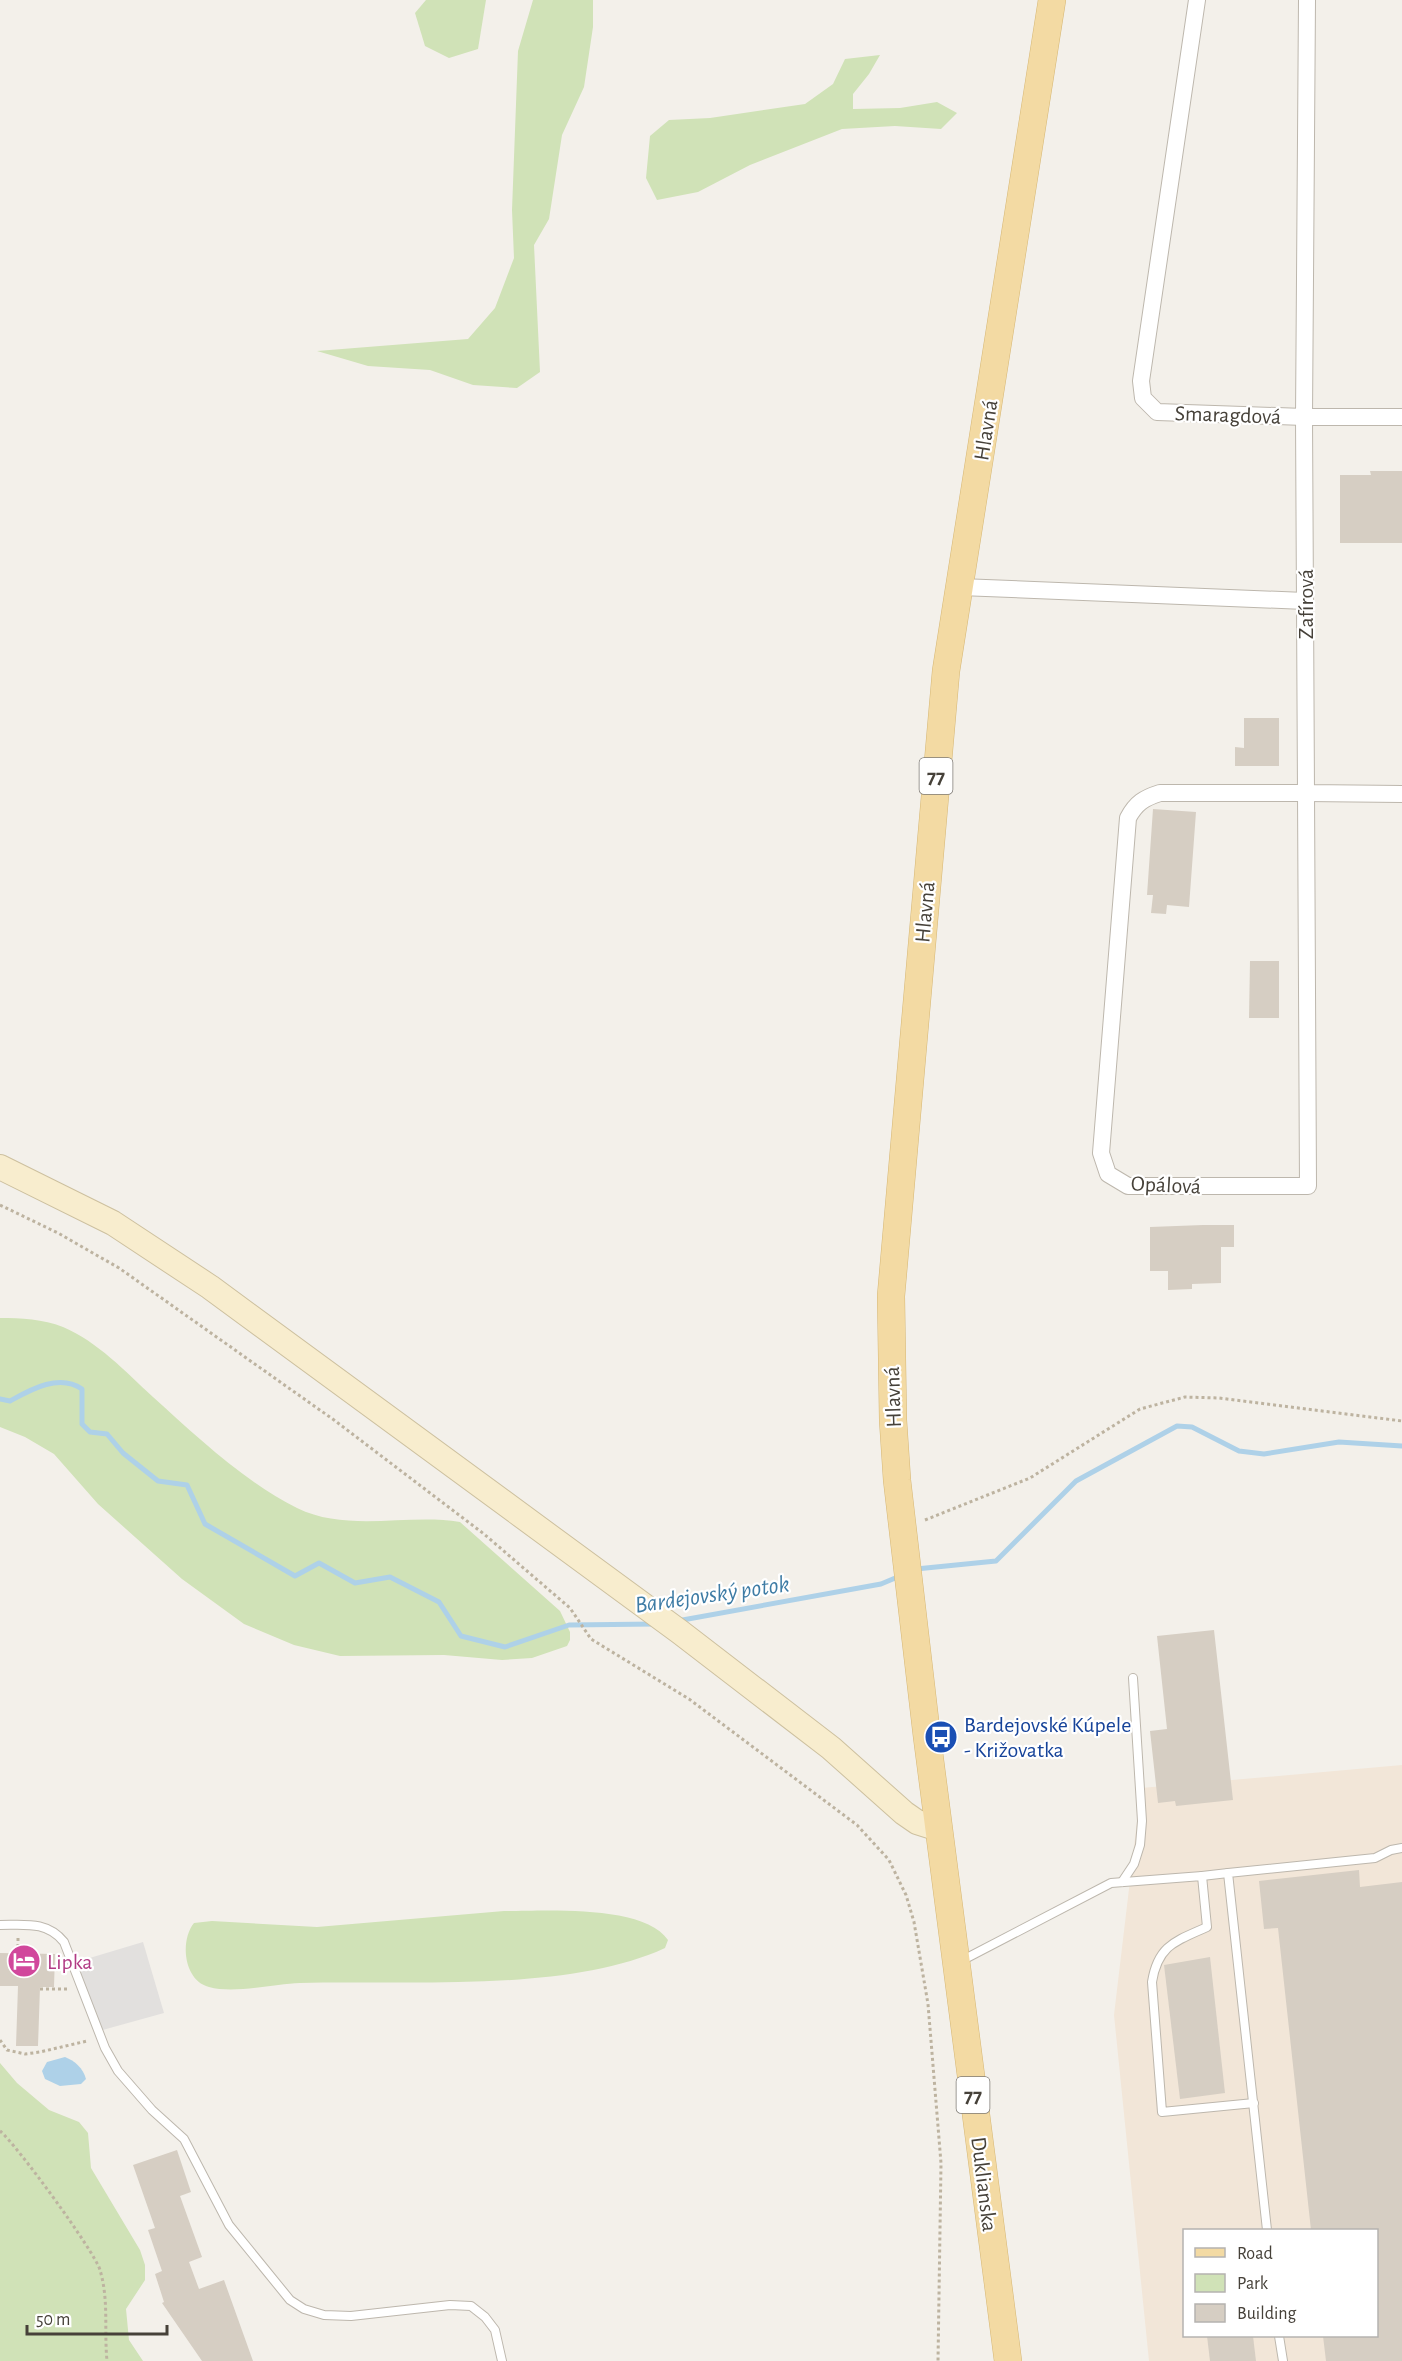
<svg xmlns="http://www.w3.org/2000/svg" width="1402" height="2361" viewBox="0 0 1402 2361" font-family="'Alegreya Sans',sans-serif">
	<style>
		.commercial { fill: #f2e6d8; fill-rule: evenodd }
		.green { fill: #d0e2b7 }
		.parking { fill: #e2e0de }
		.water { fill: #aed1e8 }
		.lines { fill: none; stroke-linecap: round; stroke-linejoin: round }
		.stream { stroke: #aed1e8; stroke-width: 5 }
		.building { fill: #d6cec3 }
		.lane-casing { stroke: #bdb7ad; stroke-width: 10 }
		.street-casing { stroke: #bdb7ad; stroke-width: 18 }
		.secondary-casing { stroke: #cdc09f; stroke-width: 26 }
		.primary-casing { stroke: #d6b775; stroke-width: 28 }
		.path { stroke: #bdb3a0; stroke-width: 3; stroke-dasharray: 3 3; stroke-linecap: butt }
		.lane { stroke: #fff; stroke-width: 8 }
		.street { stroke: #fff; stroke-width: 16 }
		.secondary { stroke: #f8edce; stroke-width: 24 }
		.primary { stroke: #f3daa3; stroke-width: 27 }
		.labels { text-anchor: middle; stroke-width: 4.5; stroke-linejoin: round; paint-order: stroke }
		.shield { fill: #fff; stroke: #7e7a74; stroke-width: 1.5 }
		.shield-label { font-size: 21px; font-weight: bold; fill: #464139 }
		.street-label { font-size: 22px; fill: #464139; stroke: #fff }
		.transit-label { font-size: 22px; fill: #164399; stroke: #fff; text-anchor: start }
		.hotel-label { font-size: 22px; fill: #b23c85; stroke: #fff; text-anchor: start }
		.water-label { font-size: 24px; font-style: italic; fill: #3e7ca5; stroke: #fff }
	</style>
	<rect width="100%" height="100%" fill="#f3f0ea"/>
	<path class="commercial" d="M1402,1765V2361H1149L1114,2015L1141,1788ZM1184,2230H1376V2336H1184Z"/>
	<g class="green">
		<polygon points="426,0 486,0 478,49 449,58 425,46 415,13"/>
		<polygon points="533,0 593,0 593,27 584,87 562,135 549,219 534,245 540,372 517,388 473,385 430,370 368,366 317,351 468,339 495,308 514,258 512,210 518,51"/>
		<polygon points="880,55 869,74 853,94 853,109 900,108 937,102 957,113 941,129 895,126 842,129 750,165 698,192 657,200 646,178 650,136 669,120 710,118 805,104 833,84 845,59"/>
		<path d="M0,1318C21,1318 43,1319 63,1327C98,1342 125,1371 153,1397C196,1436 245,1482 297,1508C348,1533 408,1513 460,1522L560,1611L570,1632V1640L567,1646L532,1658L502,1660L444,1655L340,1656L294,1645L244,1624L182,1579L98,1504L54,1454L25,1437L0,1427Z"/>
		<path d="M504,1911C544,1911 644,1904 668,1940L665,1948C568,1993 408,1980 300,1983C274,1984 234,1994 209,1987C183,1980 180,1940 194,1923L212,1921L317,1927Z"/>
		<polygon points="0,2063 17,2083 49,2110 79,2122 88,2133 91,2168 140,2250 145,2265 145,2280 126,2309 129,2340 143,2361 0,2361"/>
	</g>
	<polygon class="parking" points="143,1942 164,2013 99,2031 73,1963"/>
	<path class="water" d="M65,2057C75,2061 83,2068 86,2079L81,2084L60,2086L45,2079L42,2071L47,2062Z"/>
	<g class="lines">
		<g class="stream">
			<path d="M0,1399L10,1401C30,1390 59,1373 82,1389V1424L90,1432L107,1434L123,1453L158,1481L187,1485L205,1524L295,1576L319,1563L355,1583L390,1577L439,1602L461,1636L505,1647L569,1625L656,1624"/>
			<polyline points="916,1569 996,1561 1076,1481 1177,1426 1192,1427 1239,1451 1264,1454 1339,1442 1402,1446"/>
			<polyline points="677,1621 881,1584 900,1576"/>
		</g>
	</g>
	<g class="building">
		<polygon points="1370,471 1402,471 1402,543 1340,543 1340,475 1371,475"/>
		<polygon points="1244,718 1279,718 1279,766 1235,766 1235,747 1244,748"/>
		<polygon points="1153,809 1196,812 1189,907 1167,905 1166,914 1151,913 1153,895 1147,895"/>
		<polygon points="1250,961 1279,961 1279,1018 1249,1018"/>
		<polygon points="1203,1225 1234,1225 1234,1247 1221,1247 1221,1283 1192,1284 1192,1289 1168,1290 1168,1271 1150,1271 1150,1227"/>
		<polygon points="1214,1630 1233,1800 1176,1806 1175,1801 1158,1803 1150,1731 1167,1729 1157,1636"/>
		<polygon points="1359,1870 1360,1887 1402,1882 1402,2361 1326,2361 1323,2336 1377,2336 1377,2230 1311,2230 1278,1928 1264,1929 1259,1881"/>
		<polygon points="0,1953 55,1954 54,1987 40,1987 38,2046 16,2046 18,1986 0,1986"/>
		<polygon points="1210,1957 1225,2093 1180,2099 1164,1965"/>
		<polygon points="177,2150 191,2192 180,2196 202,2257 189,2262 199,2289 224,2280 253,2361 202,2361 162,2303 164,2302 155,2274 162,2271 148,2230 155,2228 133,2165"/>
		<polygon points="1207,2336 1253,2336 1256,2361 1210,2361"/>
	</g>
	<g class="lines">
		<g class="lane-casing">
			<g id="lane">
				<polyline points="1202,1876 1228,1873"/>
				<polyline points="1122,1882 1134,1864 1140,1845 1142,1821 1133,1678"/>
				<path d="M0,1925C25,1925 47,1921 64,1942L105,2048L118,2071L152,2110L184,2139L229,2225L290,2300L304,2309L324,2315L351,2316L450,2305L471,2306L485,2317L495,2330L502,2361"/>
				<path d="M959,1962L1111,1883L1202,1876L1207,1927C1176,1941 1158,1945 1152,1982L1162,2112L1254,2103"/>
				<polyline points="1267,2230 1228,1873 1375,1858 1391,1850 1402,1848"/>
				<polyline points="1279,2336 1283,2361"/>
			</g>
		</g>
		<g class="street-casing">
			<g id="street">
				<polyline points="1197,0 1141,381 1143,398 1157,412 1304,417 1307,0"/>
				<polyline points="1402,417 1304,417 1306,793 1402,794"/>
				<polyline points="960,587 1305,601"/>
				<path d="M1160,793H1306L1308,1186H1128L1108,1174L1101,1153L1128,818C1136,803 1144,798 1160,793Z"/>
			</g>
		</g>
		<g class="secondary-casing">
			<polyline id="secondary" points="0,1167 113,1223 210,1287 680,1632 831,1748 904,1813 917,1822 939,1829"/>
		</g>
		<g class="primary-casing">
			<polyline id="primary" points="1008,2361 927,1737 897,1480 893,1420 891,1296 946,671 1052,0"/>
		</g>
		<g class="path">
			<polyline points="0,1205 58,1233 119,1268 334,1420 484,1534 570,1608 591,1639 689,1699 857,1825 889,1860 906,1895 914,1922 928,2004 941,2163 938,2361"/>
			<polyline points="925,1520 1030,1478 1140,1409 1185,1397 1219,1398 1402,1421"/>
			<polyline points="18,1938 18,1953"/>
			<polyline points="40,1989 68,1989"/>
			<polyline points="0,2040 7,2050 25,2054 40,2052 87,2041"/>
			<path d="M0,2131C16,2144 95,2252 100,2270C109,2300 104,2330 107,2361"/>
		</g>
		<use href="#lane" class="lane"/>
		<use href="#street" class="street"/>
		<use href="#secondary" class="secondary"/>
		<use href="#primary" class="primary"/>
	</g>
	<defs>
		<g id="bus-disc" transform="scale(1.725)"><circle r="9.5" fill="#1a4fb4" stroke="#fff"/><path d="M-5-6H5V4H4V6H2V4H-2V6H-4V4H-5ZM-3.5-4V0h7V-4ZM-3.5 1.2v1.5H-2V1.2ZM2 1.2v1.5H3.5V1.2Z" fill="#fff"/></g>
		<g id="hotel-disc" transform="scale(1.725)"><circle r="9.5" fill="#d1479c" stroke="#fff"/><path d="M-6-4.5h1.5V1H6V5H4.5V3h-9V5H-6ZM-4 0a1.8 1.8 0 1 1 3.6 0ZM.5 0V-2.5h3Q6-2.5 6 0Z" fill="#fff"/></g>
	</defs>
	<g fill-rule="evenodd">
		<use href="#bus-disc" x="941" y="1737"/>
		<use href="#hotel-disc" x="24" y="1961"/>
	</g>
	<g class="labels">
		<g class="shield">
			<rect x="919.5" y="758" width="33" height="36" rx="4.5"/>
			<rect x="956.5" y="2077" width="33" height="36" rx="4.5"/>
		</g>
		<g class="shield-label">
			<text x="936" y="783">77</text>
			<text x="973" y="2102">77</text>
		</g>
		<g class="street-label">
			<text transform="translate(1228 414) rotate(2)" y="8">Smaragdová</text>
			<text transform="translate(985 430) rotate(-81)" y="8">Hlavná</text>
			<text transform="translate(1305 604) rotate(-90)" y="8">Zafírová</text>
			<text transform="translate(924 912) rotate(-85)" y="8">Hlavná</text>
			<text transform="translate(1166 1184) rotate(3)" y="8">Opálová</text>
			<text transform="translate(892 1397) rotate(-92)" y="8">Hlavná</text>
			<text transform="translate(985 2184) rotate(83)" y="8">Duklianska</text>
		</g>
		<g class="transit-label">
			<text x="964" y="1732">Bardejovské Kúpele<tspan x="964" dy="25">- Križovatka</tspan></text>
		</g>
		<g class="hotel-label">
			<text x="47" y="1969">Lipka</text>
		</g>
		<g class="water-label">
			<text transform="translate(712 1594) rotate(-8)" y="8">Bardejovský potok</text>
		</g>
	</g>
	<rect x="1183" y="2229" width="195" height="108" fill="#ffffff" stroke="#b5b3b0" stroke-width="1.5"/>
	<rect x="1195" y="2248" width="30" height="9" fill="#f3daa3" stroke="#b5b3b0" stroke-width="1.5"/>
	<text x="1237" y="2259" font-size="18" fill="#464139">Road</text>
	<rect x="1195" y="2274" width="30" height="18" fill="#d0e2b7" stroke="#b5b3b0" stroke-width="1.5"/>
	<text x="1237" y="2289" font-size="18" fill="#464139">Park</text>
	<rect x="1195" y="2304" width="30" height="18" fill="#d6cec3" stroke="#b5b3b0" stroke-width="1.5"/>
	<text x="1237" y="2319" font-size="18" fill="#464139">Building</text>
	<path d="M27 2325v9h140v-9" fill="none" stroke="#464139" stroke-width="3"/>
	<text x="36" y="2325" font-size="18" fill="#464139" stroke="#ffffff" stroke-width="4.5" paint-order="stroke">50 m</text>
</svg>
